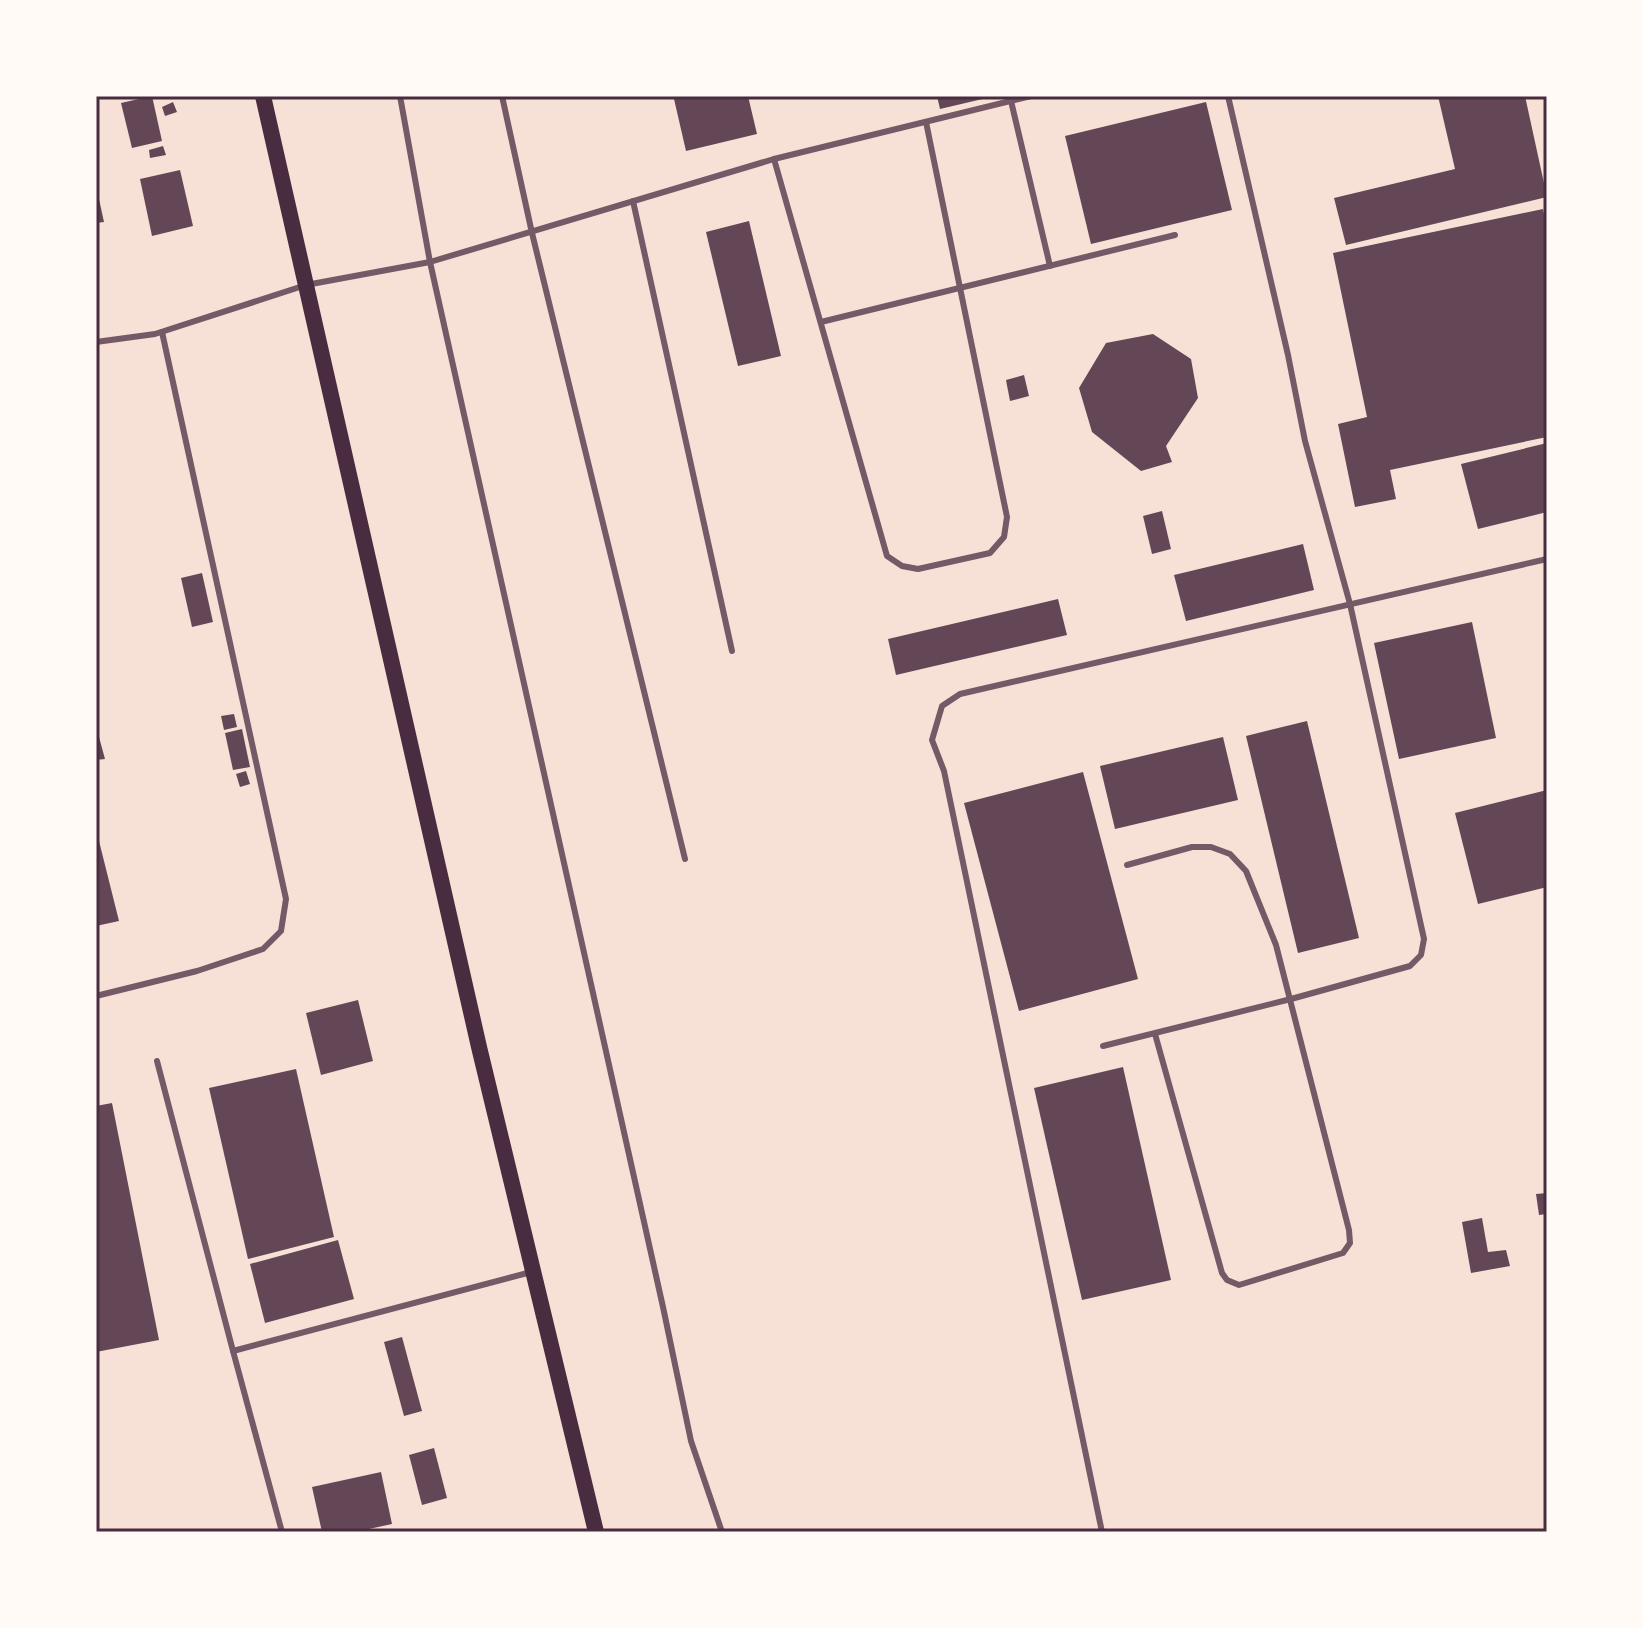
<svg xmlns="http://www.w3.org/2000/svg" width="1643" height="1628" viewBox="0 0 1643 1628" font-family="'Varela Round',sans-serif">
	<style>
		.building { fill: #644757 }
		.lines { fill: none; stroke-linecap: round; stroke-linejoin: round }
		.service { stroke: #755966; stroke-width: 6 }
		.secondary { stroke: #4a2c40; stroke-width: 16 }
		.neatline { fill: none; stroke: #4a2c40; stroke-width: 3 }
	</style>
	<rect width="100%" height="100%" fill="#f7e1d7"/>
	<g class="building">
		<polygon points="152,96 162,141 132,148 121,103"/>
		<polygon points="685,96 748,96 757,134 686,151 674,99"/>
		<polygon points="937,96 991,96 991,97 940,109"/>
		<polygon points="1438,96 1525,96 1547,197 1346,245 1334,198 1455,169"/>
		<polygon points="173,102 177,112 165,116 162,107"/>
		<polygon points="1206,102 1232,210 1091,244 1065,136"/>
		<polygon points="163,146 166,155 150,158 149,150"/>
		<polygon points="180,170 193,226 152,236 140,179"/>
		<polygon points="97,190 104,222 96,223 96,191"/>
		<polygon points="1543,209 1547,229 1547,437 1390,470 1396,499 1355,507 1338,424 1367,417 1333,253"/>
		<polygon points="749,221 781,356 738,366 706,232"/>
		<polygon points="1153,334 1191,359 1198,398 1166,446 1172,462 1141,471 1092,432 1079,388 1106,343"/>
		<polygon points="1024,375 1029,396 1010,401 1006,380"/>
		<polygon points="1547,443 1547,512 1478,529 1461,464"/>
		<polygon points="1162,511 1171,549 1152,554 1143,516"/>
		<polygon points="1303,544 1314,590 1186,621 1174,575"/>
		<polygon points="202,573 213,622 192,627 181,578"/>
		<polygon points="1058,599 1067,635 896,675 888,639"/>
		<polygon points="1472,622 1496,738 1399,759 1374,643"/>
		<polygon points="234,714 237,727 224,730 221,716"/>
		<polygon points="1307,721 1359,938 1298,953 1246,736"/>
		<polygon points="96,726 105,759 96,760"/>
		<polygon points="242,729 250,767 233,770 225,733"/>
		<polygon points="1223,737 1238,800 1115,829 1100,766"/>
		<polygon points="246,771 250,784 240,787 236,774"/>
		<polygon points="1083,772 1138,979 1019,1011 964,803"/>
		<polygon points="1547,790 1547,887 1478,904 1455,813"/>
		<polygon points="96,829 119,921 96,926"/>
		<polygon points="358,1000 373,1061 321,1075 306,1013"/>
		<polygon points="1123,1067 1171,1280 1082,1300 1034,1088"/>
		<polygon points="296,1069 334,1237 248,1259 209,1088"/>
		<polygon points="112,1103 159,1340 96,1352 96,1106"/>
		<polygon points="1547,1193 1547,1214 1539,1215 1536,1194"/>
		<polygon points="1482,1218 1488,1252 1506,1250 1510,1266 1471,1273 1462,1222"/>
		<polygon points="338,1240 354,1299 265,1323 250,1264"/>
		<polygon points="402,1337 422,1411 404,1416 384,1342"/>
		<polygon points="434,1448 447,1498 422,1505 409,1455"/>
		<polygon points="381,1472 392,1524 355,1532 322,1532 312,1487"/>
	</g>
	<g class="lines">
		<g class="service">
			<polyline points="400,96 430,262 663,1307 691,1441 722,1532"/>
			<polyline points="502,96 532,233 685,859"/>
			<polyline points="1011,101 1050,266"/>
			<polyline points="774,159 887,556 902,566 918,569 990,553 1004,537 1007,517 926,122"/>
			<polyline points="633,201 732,651"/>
			<polyline points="821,322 1175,235"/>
			<polyline points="96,342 155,334 306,285 430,262 774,159 1031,96"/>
			<polyline points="1127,865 1192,847 1211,847 1230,854 1246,871 1276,945 1349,1230 1350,1243 1343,1253 1239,1285 1227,1280 1222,1273 1155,1034"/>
			<polyline points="96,996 197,971 263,949 281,931 286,899 162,332"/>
			<polyline points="1103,1046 1291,999 1410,966 1421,955 1424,939 1350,604 1305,441 1288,355 1228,96"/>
			<polyline points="157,1061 233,1351 531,1272"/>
			<polyline points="233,1351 282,1532"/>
			<polyline points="1102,1532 944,771 932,740 942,706 960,694 1547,559"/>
		</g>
		<polyline class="secondary" points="263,96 479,1047 596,1532"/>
	</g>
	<rect width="1643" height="1628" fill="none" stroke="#fffaf5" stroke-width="196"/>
	<rect x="98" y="98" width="1447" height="1432" class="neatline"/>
</svg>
